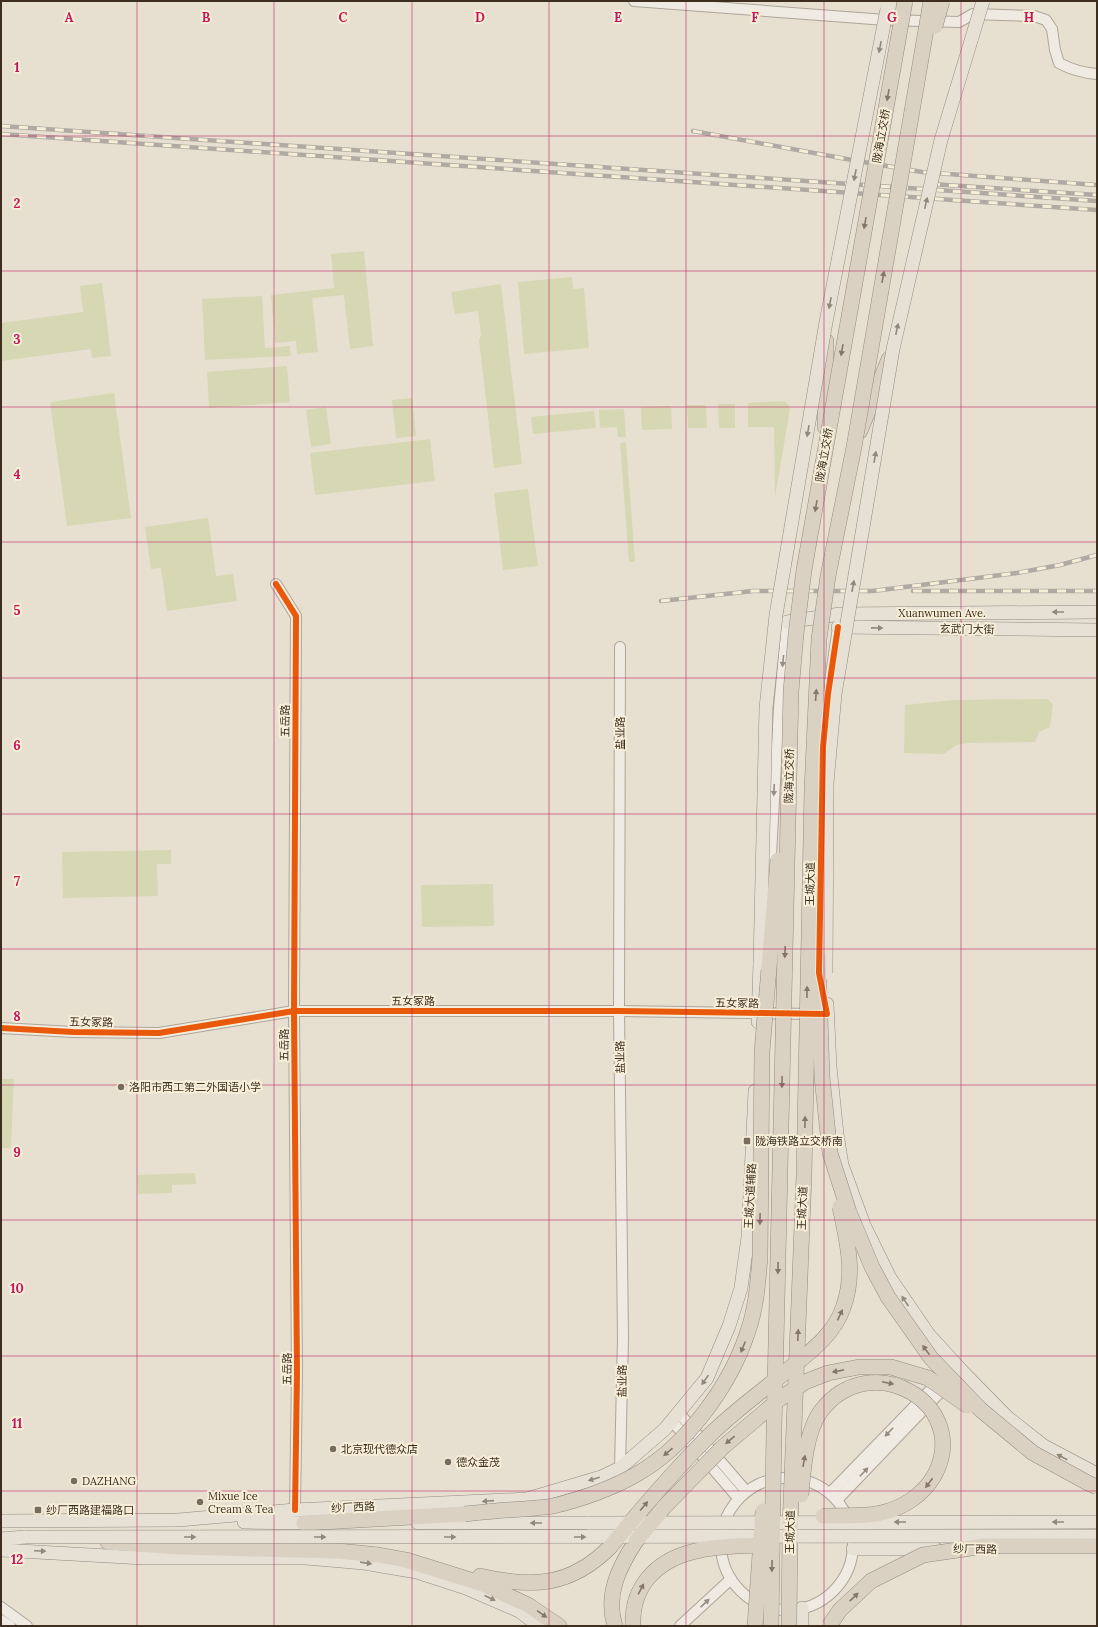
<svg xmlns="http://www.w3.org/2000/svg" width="1098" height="1627" viewBox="0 0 1098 1627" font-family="Lora,'Noto Sans SC',serif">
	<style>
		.green { fill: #d6d7b3 }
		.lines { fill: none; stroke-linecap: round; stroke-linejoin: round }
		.minor-casing { stroke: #ada599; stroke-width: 12 }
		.major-casing { stroke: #928b80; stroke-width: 14 }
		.highway-casing { stroke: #928b80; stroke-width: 16 }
		.minor { stroke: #efebe3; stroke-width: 10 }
		.major { stroke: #e6e1d4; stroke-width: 13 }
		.highway { stroke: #dad1c2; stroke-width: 15 }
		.rail-casing { stroke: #afaaa2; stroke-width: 4.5 }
		.rail { stroke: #f7eed8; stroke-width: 3; stroke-dasharray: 9; stroke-linecap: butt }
		.major-bridge-casing { stroke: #928b80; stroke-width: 14; stroke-linecap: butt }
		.highway-bridge-casing { stroke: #928b80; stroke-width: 16; stroke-linecap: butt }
		.major-bridge { stroke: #e6e1d4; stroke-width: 13 }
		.highway-bridge { stroke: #dad1c2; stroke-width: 15 }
		.cycleway-casing { stroke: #f7eed8; stroke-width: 8 }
		.cycleway { stroke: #e8590c; stroke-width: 6 }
		.oneway { fill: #92887a }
		.oneway2 { fill: #847769 }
		.oneway3 { fill: #968c82 }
		.grid { fill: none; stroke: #c2185b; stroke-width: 1; stroke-opacity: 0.55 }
		.poi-dot { fill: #786c5e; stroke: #f7eed8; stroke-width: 1.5 }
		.labels { text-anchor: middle; stroke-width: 4; stroke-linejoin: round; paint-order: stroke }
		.street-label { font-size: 11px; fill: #3d2e20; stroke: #f7eed8 }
		.poi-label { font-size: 11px; fill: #3d2e20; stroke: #f7eed8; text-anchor: start }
		.grid-label { font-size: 13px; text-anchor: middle; font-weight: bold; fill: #c2185b; stroke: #f7eed8; stroke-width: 4; stroke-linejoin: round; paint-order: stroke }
	</style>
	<rect width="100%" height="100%" fill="#e7e0d1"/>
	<g class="green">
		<polygon points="364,251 373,346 350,349 344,295 312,298 318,352 297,354 296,341 275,343 271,295 334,288 331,254"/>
		<polygon points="572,277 573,289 584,288 589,348 524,354 518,282"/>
		<polygon points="102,283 111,356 92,358 91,349 1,361 1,323 83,312 80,286"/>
		<polygon points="501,284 522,464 494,468 479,340 481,335 478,311 455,314 451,292"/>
		<polygon points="262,296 265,348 290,346 291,356 205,360 202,299"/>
		<polygon points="287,366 290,402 209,408 207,372"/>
		<polygon points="114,393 131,518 67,526 50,402"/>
		<polygon points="412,398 416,436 396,438 392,400"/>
		<polygon points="784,401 788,404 790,409 775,497 774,427 748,427 748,403"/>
		<polygon points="718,404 735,404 735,428 719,428"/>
		<polygon points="687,405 706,405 707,428 688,428"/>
		<polygon points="671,406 672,429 642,430 641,407"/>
		<polygon points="326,407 331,444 311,447 306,410"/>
		<polygon points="624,409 626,437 618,437 617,427 600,428 599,410"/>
		<polygon points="594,411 596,428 533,434 531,417"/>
		<polygon points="430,439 435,481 315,495 310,453"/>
		<polygon points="626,442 635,562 629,562 620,443"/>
		<polygon points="528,489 538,566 503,570 494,493"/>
		<polygon points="208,518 216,576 233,574 237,601 167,611 161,568 151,569 145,527"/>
		<polygon points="1048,699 1053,705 1050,727 1039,732 1035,742 967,743 956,745 944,754 904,753 905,705 954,700"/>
		<polygon points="171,850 171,864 157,864 158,896 63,898 62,852"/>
		<polygon points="493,884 494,926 422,927 421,885"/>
		<polygon points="1,1079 14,1079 11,1148 1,1148"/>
		<polygon points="195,1173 196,1184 172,1185 172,1193 138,1194 137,1175"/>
	</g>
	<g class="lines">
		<g class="minor-casing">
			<g id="minor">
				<path d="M634,1L886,20L959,22L973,14L1034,16L1046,20L1052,29L1055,50L1059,63C1072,70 1083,73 1097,74"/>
				<polyline points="276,584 296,616 294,1011 297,1373 295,1510"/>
				<path d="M822,771C823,722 831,675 838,627"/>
				<polyline points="770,874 779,708 787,622"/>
				<polyline points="1,1028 73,1032 159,1033 294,1011 619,1011 813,1014"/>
				<polyline points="679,1413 746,1491"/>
				<polyline points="672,1421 738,1498"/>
				<polyline points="620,1468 623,1338 619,1011 620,647"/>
				<circle cx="787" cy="1544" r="66"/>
				<polyline points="830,1493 940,1380"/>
				<polyline points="837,1500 948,1384"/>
				<polyline points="1,1607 27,1626"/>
				<polyline points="1,1620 10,1626"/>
				<polyline points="680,1626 731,1579"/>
			</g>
		</g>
		<g class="major-casing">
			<g id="major">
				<polyline points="787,622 840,614 1097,612"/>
				<polyline points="838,627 1097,630"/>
				<polyline points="827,1004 830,1067 837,1134 842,1165 864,1225 890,1278 929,1335 961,1370 1007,1417 1044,1446 1097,1474"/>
				<polyline points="758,1022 760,963"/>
				<polyline points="1,1521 178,1520 295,1510 527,1499 601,1477 620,1468 665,1429 707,1378 729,1326 741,1288 748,1237 755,1091"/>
				<polyline points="244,1522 315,1523"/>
				<polyline points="418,1523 589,1523"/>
				<polyline points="1,1539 25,1537"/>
				<polyline points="853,1549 936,1549"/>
				<polyline points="1,1550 144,1558 306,1558 364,1563 417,1572 466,1588 519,1611 539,1626"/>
				<polyline points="802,1626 802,1608"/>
			</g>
		</g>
		<g class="highway-casing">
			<g id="highway">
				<polyline points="825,427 826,341"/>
				<polyline points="860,431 889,359"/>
				<polyline points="304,1523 465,1514"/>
				<polyline points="108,1542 180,1547 338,1551 379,1555 406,1560 483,1584 528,1605 559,1626"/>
				<path d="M480,1576C532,1588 570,1587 610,1547"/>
				<path d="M615,1626C605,1595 619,1567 636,1541"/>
			</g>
		</g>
		<use href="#minor" class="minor"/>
		<use href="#major" class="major"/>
		<use href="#highway" class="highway"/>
		<g class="rail-casing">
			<g id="rail">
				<polyline points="1,126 1097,201"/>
				<polyline points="693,131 852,160 922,172 1097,185"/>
				<polyline points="1,134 1097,210"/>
				<polyline points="931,184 1097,195"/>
				<polyline points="913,591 1097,591"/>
				<polyline points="661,601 753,591 873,591 1017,573 1060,565 1097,555"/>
			</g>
		</g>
		<use href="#rail" class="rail"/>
		<g class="major-bridge-casing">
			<g id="major-bridge">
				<polyline points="760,963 766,708 776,615 826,322 887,9"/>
				<polyline points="826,973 827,783 835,694 893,349 941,140 983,1"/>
				<polyline points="589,1523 1097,1522"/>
				<polyline points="25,1537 1097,1536"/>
			</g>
		</g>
		<g class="highway-bridge-casing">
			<g id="highway-bridge">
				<polyline points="935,26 942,1"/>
				<polyline points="818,957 822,1077 830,1153 849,1212 872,1267 888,1297 931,1358 981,1410 1033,1453 1088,1483 1097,1487"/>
				<path d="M801,1495C803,1470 806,1431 821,1411C871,1345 973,1405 934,1476C923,1495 903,1508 881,1513C867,1517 839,1515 823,1516"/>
				<path d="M465,1514C484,1512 503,1510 523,1509C532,1508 543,1508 553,1506C582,1499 611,1489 637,1474C685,1447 730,1386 747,1334C756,1310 758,1283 760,1257L762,1052L778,860"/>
				<polyline points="636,1541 665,1506 723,1447 781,1398 805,1382 828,1373 859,1367 891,1367 928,1378 968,1406"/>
				<path d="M610,1547C643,1507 676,1468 713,1432C735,1411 759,1393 783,1374C806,1355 833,1337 843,1308C856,1273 847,1242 840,1207"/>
				<path d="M633,1626C631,1583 661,1557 701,1550C720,1546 740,1546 759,1545"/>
				<polyline points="755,1626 763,1511"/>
				<polyline points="771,1626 774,1430 791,691 796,634 804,570 905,1"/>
				<polyline points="789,1626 790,1528 804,1175 812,790 819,639 828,576 854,447 931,1"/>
				<polyline points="829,1626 840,1610 871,1581 923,1555 985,1546 1097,1546"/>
			</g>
		</g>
		<use href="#major-bridge" class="major-bridge"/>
		<use href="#highway-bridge" class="highway-bridge"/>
		<g class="cycleway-casing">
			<g id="cycleway">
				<polyline points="276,584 296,616 294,1011 297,1373 295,1510"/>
				<polyline points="1,1028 73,1032 159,1033 294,1011 619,1011 827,1014 819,973 823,747 828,694 838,627"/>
			</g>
		</g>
		<use href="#cycleway" class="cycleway"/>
	</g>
	<defs><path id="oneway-solid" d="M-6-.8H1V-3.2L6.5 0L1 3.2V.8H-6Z"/></defs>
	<g class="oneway">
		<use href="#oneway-solid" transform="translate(880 47) rotate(101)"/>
		<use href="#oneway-solid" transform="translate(855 175) rotate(101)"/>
		<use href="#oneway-solid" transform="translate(926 203) rotate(-77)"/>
		<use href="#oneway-solid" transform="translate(830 303) rotate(101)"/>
		<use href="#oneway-solid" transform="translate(897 329) rotate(-78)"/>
		<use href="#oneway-solid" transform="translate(808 431) rotate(100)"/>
		<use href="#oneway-solid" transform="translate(875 457) rotate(-80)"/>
		<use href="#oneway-solid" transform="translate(853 586) rotate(-80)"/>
		<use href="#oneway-solid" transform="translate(1058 612) rotate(180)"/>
		<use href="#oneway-solid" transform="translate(877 628) rotate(1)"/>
		<use href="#oneway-solid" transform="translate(905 1301) rotate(-124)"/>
		<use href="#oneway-solid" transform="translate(705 1380) rotate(125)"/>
		<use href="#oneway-solid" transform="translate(1062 1457) rotate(-152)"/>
		<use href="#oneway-solid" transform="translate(594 1479) rotate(164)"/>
		<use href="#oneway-solid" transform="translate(488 1501) rotate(176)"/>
		<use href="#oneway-solid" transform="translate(900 1522) rotate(180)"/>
		<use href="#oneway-solid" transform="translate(1058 1522) rotate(180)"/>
		<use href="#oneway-solid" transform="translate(536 1523) rotate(180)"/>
		<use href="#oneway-solid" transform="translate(190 1537)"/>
		<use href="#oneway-solid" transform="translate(320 1537)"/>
		<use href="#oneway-solid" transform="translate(450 1537)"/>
		<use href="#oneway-solid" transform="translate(580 1537)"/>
		<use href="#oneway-solid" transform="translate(40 1551) rotate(3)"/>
		<use href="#oneway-solid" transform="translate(366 1563) rotate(8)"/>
		<use href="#oneway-solid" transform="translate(490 1598) rotate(24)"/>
	</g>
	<g class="oneway2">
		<use href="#oneway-solid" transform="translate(888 95) rotate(100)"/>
		<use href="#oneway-solid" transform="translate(865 223) rotate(100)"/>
		<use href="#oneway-solid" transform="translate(883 277) rotate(-80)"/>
		<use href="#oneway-solid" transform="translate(842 350) rotate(100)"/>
		<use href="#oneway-solid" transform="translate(816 506) rotate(100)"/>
		<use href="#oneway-solid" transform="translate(816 695) rotate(-86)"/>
		<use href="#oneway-solid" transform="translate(785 952) rotate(92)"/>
		<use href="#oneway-solid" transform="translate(807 992) rotate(-89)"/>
		<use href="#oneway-solid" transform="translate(782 1082) rotate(91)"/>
		<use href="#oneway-solid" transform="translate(805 1122) rotate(-89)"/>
		<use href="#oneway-solid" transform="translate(760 1219) rotate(91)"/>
		<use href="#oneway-solid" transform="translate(778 1268) rotate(91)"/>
		<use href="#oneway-solid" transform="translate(840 1315) rotate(-65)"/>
		<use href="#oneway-solid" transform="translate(798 1335) rotate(-88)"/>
		<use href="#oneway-solid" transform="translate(743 1347) rotate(112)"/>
		<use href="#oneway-solid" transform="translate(926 1350) rotate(-126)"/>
		<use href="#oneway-solid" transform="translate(838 1371) rotate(169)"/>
		<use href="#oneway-solid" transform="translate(888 1383) rotate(12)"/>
		<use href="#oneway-solid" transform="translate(730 1440) rotate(140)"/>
		<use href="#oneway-solid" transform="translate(668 1452) rotate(139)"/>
		<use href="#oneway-solid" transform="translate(804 1461) rotate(-80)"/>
		<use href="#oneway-solid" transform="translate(929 1483) rotate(127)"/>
		<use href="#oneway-solid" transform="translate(644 1506) rotate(-50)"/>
		<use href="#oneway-solid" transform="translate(772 1566) rotate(91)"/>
		<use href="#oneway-solid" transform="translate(641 1589) rotate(-62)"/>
		<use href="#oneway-solid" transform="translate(854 1597) rotate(-43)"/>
		<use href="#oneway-solid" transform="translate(542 1614) rotate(34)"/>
	</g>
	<g class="oneway3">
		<use href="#oneway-solid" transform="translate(783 661) rotate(96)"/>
		<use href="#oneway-solid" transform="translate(774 790) rotate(93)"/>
		<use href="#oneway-solid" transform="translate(889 1432) rotate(134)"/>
		<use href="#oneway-solid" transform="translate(864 1472) rotate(-46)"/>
		<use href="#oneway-solid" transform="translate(705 1603) rotate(-43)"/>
	</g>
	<path class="grid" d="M137,1V1626M274,1V1626M412,1V1626M549,1V1626M686,1V1626M824,1V1626M961,1V1626M1,136H1097M1,271H1097M1,407H1097M1,542H1097M1,678H1097M1,814H1097M1,949H1097M1,1085H1097M1,1220H1097M1,1356H1097M1,1491H1097"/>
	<g class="poi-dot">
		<circle cx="121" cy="1087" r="4"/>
		<rect x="743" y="1137" width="8" height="8" rx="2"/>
		<circle cx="333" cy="1449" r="4"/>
		<circle cx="448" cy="1462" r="4"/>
		<circle cx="74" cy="1481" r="4"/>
		<circle cx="200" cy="1502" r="4"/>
		<rect x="34" y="1506" width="8" height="8" rx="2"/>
	</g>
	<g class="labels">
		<g class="street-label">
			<text transform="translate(881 136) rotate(-80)" y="4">陇海立交桥</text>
			<text transform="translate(824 455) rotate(-80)" y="4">陇海立交桥</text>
			<text x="942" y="617">Xuanwumen Ave.</text>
			<text transform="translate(967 629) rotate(1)" y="4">玄武门大街</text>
			<text transform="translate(285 721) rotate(-90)" y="4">五岳路</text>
			<text transform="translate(620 733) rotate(-90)" y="4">盐业路</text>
			<text transform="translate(789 776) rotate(-89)" y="4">陇海立交桥</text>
			<text transform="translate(810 884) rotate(-89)" y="4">王城大道</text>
			<text x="413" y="1005">五女冢路</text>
			<text transform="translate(737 1003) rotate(1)" y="4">五女冢路</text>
			<text transform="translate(91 1022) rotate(1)" y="4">五女冢路</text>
			<text transform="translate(284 1045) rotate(-90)" y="4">五岳路</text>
			<text transform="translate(620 1057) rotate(-91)" y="4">盐业路</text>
			<text transform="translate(750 1196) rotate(-87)" y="4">王城大道辅路</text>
			<text transform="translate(802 1208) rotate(-88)" y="4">王城大道</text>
			<text transform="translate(287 1369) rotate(-90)" y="4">五岳路</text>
			<text transform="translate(622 1381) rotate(-89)" y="4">盐业路</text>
			<text transform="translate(353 1507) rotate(-3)" y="4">纱厂西路</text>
			<text transform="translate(790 1532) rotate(-89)" y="4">王城大道</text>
			<text transform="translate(975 1549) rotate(1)" y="4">纱厂西路</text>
		</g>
		<g class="poi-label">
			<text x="129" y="1091">洛阳市西工第二外国语小学</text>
			<text x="755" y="1145">陇海铁路立交桥南</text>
			<text x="341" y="1453">北京现代德众店</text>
			<text x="456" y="1466">德众金茂</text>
			<text x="82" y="1485">DAZHANG</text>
			<text x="208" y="1500">Mixue Ice<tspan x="208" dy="13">Cream &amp; Tea</tspan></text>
			<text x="46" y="1514">纱厂西路建福路口</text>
		</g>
	</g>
	<g class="grid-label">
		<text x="69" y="22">A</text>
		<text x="206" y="22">B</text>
		<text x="343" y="22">C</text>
		<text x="480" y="22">D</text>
		<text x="618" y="22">E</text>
		<text x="755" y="22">F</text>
		<text x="892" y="22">G</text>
		<text x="1029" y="22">H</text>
		<text x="17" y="72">1</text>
		<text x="17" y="208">2</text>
		<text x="17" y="344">3</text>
		<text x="17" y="479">4</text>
		<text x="17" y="615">5</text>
		<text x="17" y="750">6</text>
		<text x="17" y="886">7</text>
		<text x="17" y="1021">8</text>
		<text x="17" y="1157">9</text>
		<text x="17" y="1293">10</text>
		<text x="17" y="1428">11</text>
		<text x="17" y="1564">12</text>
	</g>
	<rect width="1098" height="1627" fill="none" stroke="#3d2e20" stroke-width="4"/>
</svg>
